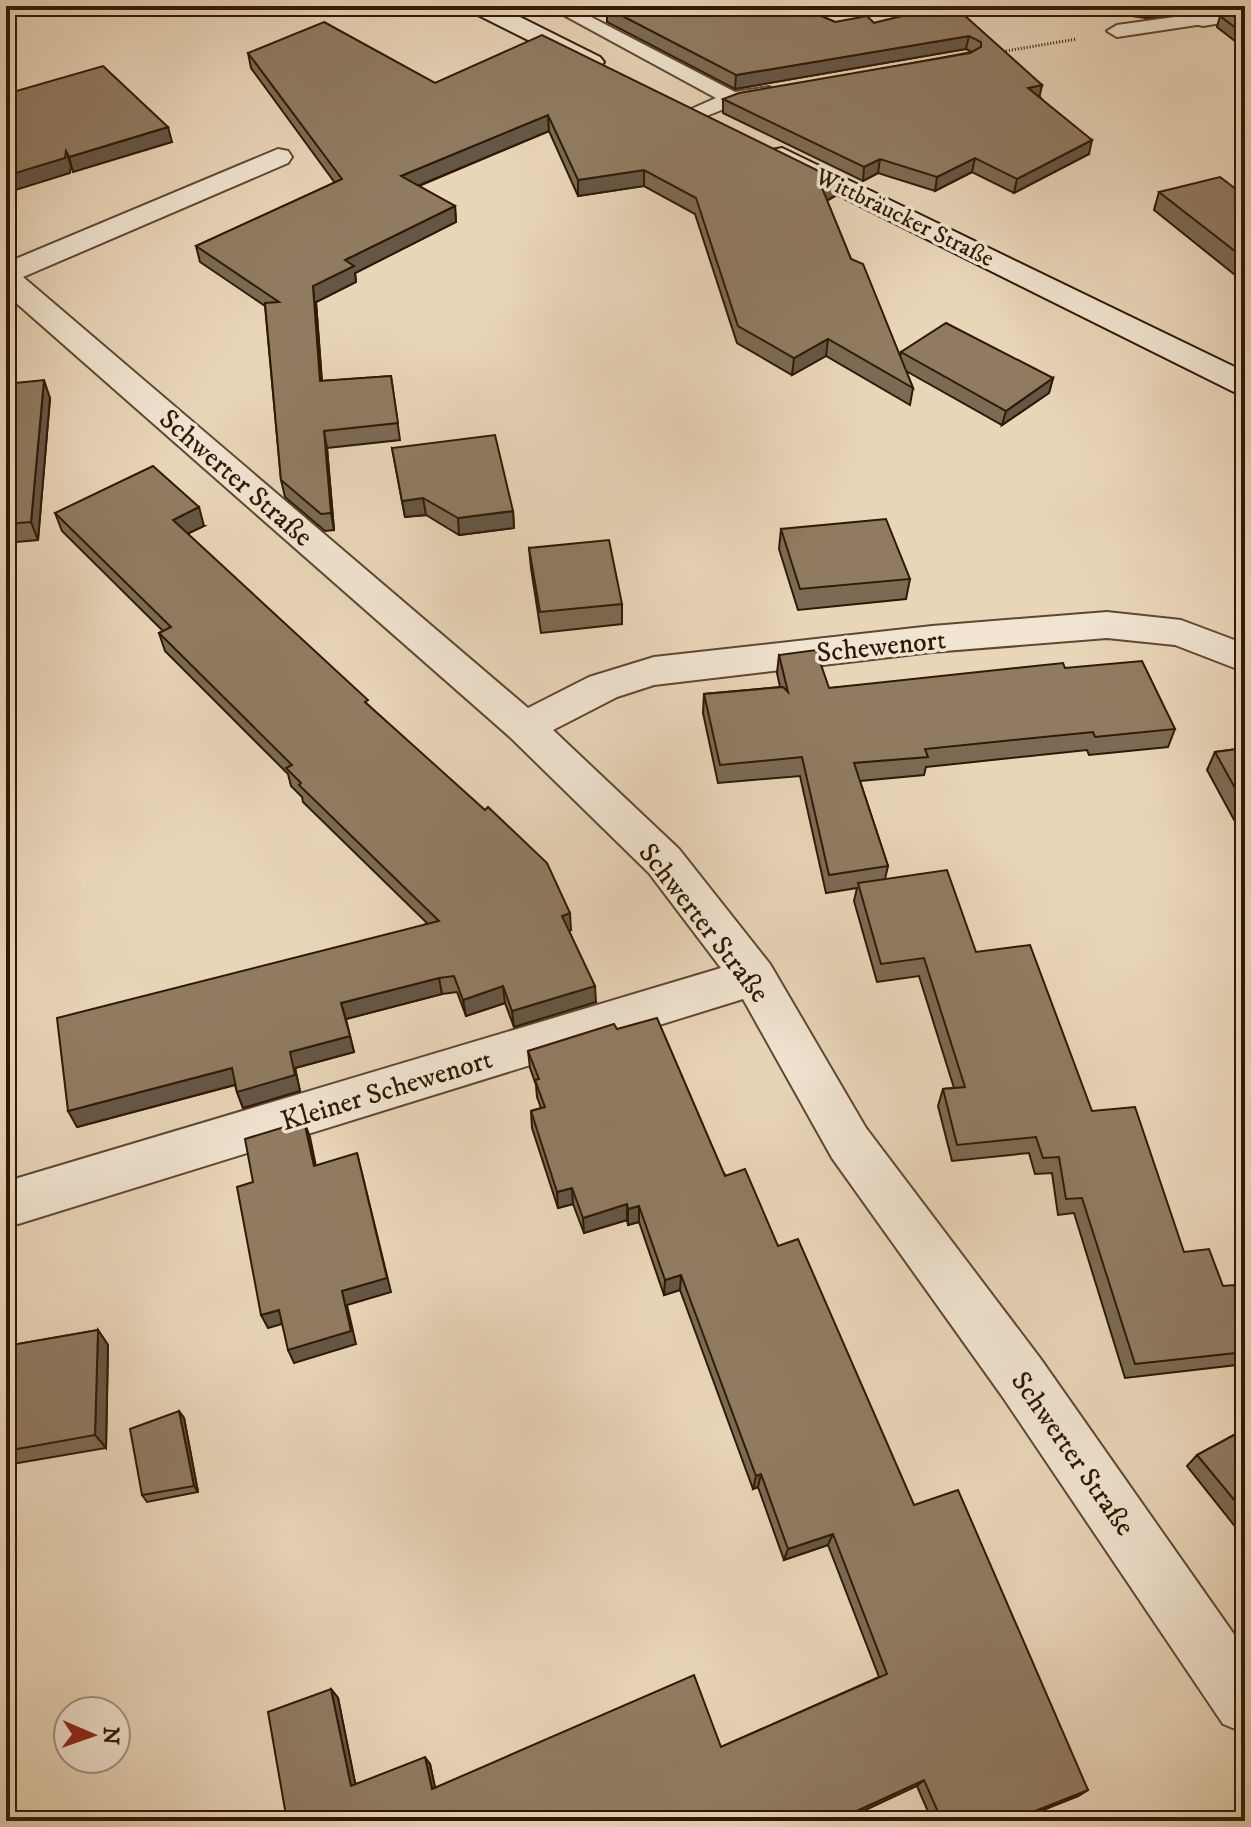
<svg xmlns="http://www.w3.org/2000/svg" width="1251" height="1827" viewBox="0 0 1251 1827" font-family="'IM FELL DW Pica',serif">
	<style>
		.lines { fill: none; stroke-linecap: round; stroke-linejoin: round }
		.service-casing { stroke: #5e4832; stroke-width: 4 }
		.minor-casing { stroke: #5e4832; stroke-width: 4 }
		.secondary-casing { stroke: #301905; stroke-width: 4 }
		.path { stroke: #301905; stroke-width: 3; stroke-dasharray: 1 2; stroke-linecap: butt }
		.service { fill: #f1e4d1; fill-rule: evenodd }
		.minor { fill: #f1e4d1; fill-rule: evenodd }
		.secondary { fill: #f1e4d1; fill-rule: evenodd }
		.wall { fill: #7c6a54; stroke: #301905; stroke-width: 2 }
		.shaded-wall { fill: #655645; stroke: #301905; stroke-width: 2 }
		.building { fill: #907b62; stroke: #301905; stroke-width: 2 }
		.labels { text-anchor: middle; stroke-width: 7; stroke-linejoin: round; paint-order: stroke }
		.far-street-label { font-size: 24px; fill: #301905; stroke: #f1e4d1 }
		.street-label { font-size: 28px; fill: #301905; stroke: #f1e4d1 }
	</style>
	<rect width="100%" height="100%" fill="#e9d5b8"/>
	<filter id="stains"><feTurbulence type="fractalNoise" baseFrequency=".0025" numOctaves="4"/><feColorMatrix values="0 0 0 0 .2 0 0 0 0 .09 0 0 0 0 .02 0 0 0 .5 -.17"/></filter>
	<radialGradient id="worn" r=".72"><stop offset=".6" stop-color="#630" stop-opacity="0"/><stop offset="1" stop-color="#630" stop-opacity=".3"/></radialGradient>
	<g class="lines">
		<g class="service-casing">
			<g id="service">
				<polygon points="547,6 570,6 735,92 769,87 779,93 776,97 737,104 696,120 689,118 686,114 689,110 716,98"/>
				<polygon points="1203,13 1210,15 1212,19 1210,23 1117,37 1107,31 1117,25"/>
			</g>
		</g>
		<g class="minor-casing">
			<g id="minor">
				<polygon points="1245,6 1245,19 1203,26 1194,24 1191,19 1194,14"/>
				<polygon points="278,149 288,151 292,157 288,163 23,277 528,708 589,677 654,657 932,626 1107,612 1181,620 1245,644 1245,672 1175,645 1107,638 932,652 654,685 617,697 553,730 679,849 770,964 866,1128 1040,1358 1245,1650 1245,1733 1223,1724 1002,1396 832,1158 743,999 18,1224 6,1219 6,1183 18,1178 721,968 649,873 511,738 6,294 6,263"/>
			</g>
		</g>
		<g class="secondary-casing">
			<g id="secondary">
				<polygon points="467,6 498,6 600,57 604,62 600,67 582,67 470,11"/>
				<polygon points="782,148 1245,372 1245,395 1234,392 772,162 768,156 772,150"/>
			</g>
		</g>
		<polyline class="path" points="1000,52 1077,39"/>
		<use href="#service" class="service"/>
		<use href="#minor" class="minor"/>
		<use href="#secondary" class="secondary"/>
	</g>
	<g class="wall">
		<polygon points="587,6 798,6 835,22 874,23 943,6 1042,85 1039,96 1089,154 1014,193 972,172 935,191 878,173 863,181 723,113 723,99 972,52 966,49 735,89 607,22 607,14"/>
		<polygon points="1114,6 1231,6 1146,18 1132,16"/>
		<polygon points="1245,11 1245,44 1240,45 1217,27 1220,16"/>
		<polygon points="248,53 435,83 835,196 827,201 851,259 900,357 901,352 1053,378 1049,393 1002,425 906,371 913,388 910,405 826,356 792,375 737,343 695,214 644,186 578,196 549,131 419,186 455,206 456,222 355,273 356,282 316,302 322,381 391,376 400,440 327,448 334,530 325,531 285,497 281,480 265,306 200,262 196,246 335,183 251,68"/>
		<polygon points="1159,192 1245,196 1245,283 1154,210"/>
		<polygon points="6,384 50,398 38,540 6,543"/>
		<polygon points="392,448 513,511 514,528 459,535 426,515 405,517"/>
		<polygon points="55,513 204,526 187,534 368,705 571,930 569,931 596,1002 514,1027 505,1003 466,1016 457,992 442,994 346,1019 354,1052 295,1068 300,1091 243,1108 237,1092 235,1085 77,1127 427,923 303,802 302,797 291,786 288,774 165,651 159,633 163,631 62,531"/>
		<polygon points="781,529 910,579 906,599 798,610 779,549"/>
		<polygon points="529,548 622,604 622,624 541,633 531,568"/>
		<polygon points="779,655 829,688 1065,668 1175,729 1168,747 1089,755 1087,750 926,767 924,775 860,781 888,866 885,879 976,952 1092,1111 1184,1252 1223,1286 1245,1315 1245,1364 1125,1378 1074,1213 1058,1215 1052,1173 1035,1174 1029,1153 952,1161 938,1106 943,1089 954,1088 919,976 877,982 854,901 857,888 826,893 800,776 718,783 703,713 704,694 780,687 777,673"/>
		<polygon points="1245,748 1245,840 1207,770 1215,752"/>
		<polygon points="617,1029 778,1246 914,1505 1088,1790 1078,1796 1015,1821 932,1821 917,1786 287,1821 331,1689 338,1698 355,1784 430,1764 435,1788 721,1747 879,1677 828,1545 784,1560 758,1487 753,1489 680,1290 664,1295 639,1222 628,1225 627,1220 584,1233 573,1204 558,1208 532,1128 531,1111 541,1108 537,1097 536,1085 530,1068 528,1051"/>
		<polygon points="98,1330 108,1345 106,1448 6,1465 6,1346"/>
		<polygon points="179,1411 184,1418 198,1492 147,1502 142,1495"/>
		<polygon points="1245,1429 1245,1539 1187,1466 1197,1455"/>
	</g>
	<g class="shaded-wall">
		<polygon points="1155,6 1231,6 1146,18 1148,7"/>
		<polygon points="1245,33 1245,44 1240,45 1244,34"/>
		<polygon points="969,36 966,49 735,89 736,75"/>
		<polygon points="1042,85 1039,99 1028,88"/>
		<polygon points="548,115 549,131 403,192 401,176"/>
		<polygon points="168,127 172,142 73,172 69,157"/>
		<polygon points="1092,140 1089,154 1014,193 1017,179"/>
		<polygon points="66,151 71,166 70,173 6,193 6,176"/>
		<polygon points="975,158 972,172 935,191 937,177"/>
		<polygon points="880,159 878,173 863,181 864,167"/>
		<polygon points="644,170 644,186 578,196 578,180"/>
		<polygon points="837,180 835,196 820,204 822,188"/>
		<polygon points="455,206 456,222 355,273 356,282 316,302 323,398 320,381 313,286 345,260"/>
		<polygon points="828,339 826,356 792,375 794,358"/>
		<polygon points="1053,378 1049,393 1002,425 1006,411"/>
		<polygon points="44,380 50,398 38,540 31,522"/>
		<polygon points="324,431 327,448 334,530 331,513"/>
		<polygon points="423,498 426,515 405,517 402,501"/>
		<polygon points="199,507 204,526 178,538 173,520"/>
		<polygon points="513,511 514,528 459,535 458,518"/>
		<polygon points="570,913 571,930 563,933 562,916"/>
		<polygon points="439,978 442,994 346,1019 341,1003"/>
		<polygon points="503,986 505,1003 466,1016 463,1000"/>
		<polygon points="595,986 596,1002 514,1027 512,1011"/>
		<polygon points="350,1036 354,1052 295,1068 300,1091 243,1108 237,1092 290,1052"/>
		<polygon points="232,1068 238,1084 77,1127 68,1111"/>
		<polygon points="304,1121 310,1137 319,1181 314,1166"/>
		<polygon points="357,1153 391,1292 347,1305 356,1344 294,1363 288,1350 342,1291"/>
		<polygon points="572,1188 573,1204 558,1208 557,1192"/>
		<polygon points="627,1204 627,1220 584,1233 583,1218"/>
		<polygon points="639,1206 639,1222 628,1225 628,1209"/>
		<polygon points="681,1275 680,1290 664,1295 665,1280"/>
		<polygon points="279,1310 285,1323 268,1328 261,1315"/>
		<polygon points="98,1330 108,1345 106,1448 95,1435"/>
		<polygon points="179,1411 184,1418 198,1492 194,1486"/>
		<polygon points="761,1474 758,1487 753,1489 756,1476"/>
		<polygon points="833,1534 828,1545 784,1560 788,1549"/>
		<polygon points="6,1638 11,1794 6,1795"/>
		<polygon points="331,1689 338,1698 357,1792 351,1786"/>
		<polygon points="425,1757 430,1764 437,1796 432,1789"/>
		<polygon points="924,1780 917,1786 842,1821 835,1821"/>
		<polygon points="1088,1790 1078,1796 1015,1821 1010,1821"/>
	</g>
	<g class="building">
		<polygon points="612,6 798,6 835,22 867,16 874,23 943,6 954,6 1042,85 1028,88 1092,140 1017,179 975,158 937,177 880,159 864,167 723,99 739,93 970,53 981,47 981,42 969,36 736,75 607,8"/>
		<polygon points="1245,11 1245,33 1244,34 1220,16"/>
		<polygon points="324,22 435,83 542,35 837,180 822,188 851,259 863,264 913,388 828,339 794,358 738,326 696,198 644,170 578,180 548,115 401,176 455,206 345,260 354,266 313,286 320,381 391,376 398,423 324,431 331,513 321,514 281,480 265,303 279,302 196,246 342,179 248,53"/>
		<polygon points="103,66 168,127 69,157 66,151 65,158 6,176 6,94"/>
		<polygon points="1220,177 1245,196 1245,259 1159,192"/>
		<polygon points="946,323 1053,378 1006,411 901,352"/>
		<polygon points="44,380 31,522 6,524 6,384"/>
		<polygon points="495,435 513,511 458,518 423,498 402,501 392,448"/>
		<polygon points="153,466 199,507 173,520 368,700 365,702 485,810 488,807 547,863 570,913 562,916 595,986 512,1011 503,986 463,1000 454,976 439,978 341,1003 350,1036 290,1052 295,1075 237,1092 232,1068 68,1111 57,1018 439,921 299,785 301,783 286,768 292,765 159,633 171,627 55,513"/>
		<polygon points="886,519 910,579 800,589 781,529"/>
		<polygon points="609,540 622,604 540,612 529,548"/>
		<polygon points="816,650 829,688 1063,663 1065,668 1142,661 1175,729 1095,737 1093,732 925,749 928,757 854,763 888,866 829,875 802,757 720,765 704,694 783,687 788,692 779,655"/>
		<polygon points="1245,748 1245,806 1215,752"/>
		<polygon points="947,870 976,952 1030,945 1092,1111 1135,1107 1184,1252 1209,1249 1223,1286 1234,1285 1245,1315 1245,1352 1135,1364 1082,1198 1066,1199 1059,1157 1043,1158 1036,1137 957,1145 943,1089 965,1087 924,958 881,964 858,883"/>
		<polygon points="657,1018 725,1176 745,1169 778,1246 798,1239 914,1505 958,1490 1088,1790 1010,1821 942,1821 924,1780 835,1821 287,1821 268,1712 331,1689 351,1786 425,1757 432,1789 694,1675 721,1747 887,1674 833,1534 788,1549 761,1474 756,1476 681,1275 665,1280 639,1206 628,1209 627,1204 583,1218 572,1188 557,1192 531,1111 545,1107 535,1080 539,1079 528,1051 614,1024 617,1029"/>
		<polygon points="304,1121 314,1166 357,1153 387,1278 342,1291 351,1331 288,1350 279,1310 261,1315 237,1187 253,1182 245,1139"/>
		<polygon points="98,1330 95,1435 6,1451 6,1346"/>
		<polygon points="179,1411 194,1486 142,1495 130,1429"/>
		<polygon points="1245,1429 1245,1513 1197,1455"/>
	</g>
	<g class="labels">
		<g class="far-street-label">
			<text transform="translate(905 217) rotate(26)" y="8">Wittbräucker Straße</text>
		</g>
		<g class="street-label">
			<text transform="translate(237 477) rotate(41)" y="10">Schwerter Straße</text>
			<text transform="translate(881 645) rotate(-6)" y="10">Schewenort</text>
			<text transform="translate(705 922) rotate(52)" y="10">Schwerter Straße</text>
			<text transform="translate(386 1089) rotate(-17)" y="10">Kleiner Schewenort</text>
			<text transform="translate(1074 1453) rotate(55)" y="10">Schwerter Straße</text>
		</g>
	</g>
	<rect width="1251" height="1827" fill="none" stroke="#e9d5b8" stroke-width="32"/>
	<rect x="8" y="8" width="1235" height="1811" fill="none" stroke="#301905" stroke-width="4"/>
	<rect x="16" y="16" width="1219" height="1795" fill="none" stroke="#301905" stroke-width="2"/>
	<g transform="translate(92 1735) rotate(92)"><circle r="38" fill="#f1e4d1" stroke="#a4937f" stroke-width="2"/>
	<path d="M0-6L14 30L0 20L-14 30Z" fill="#8f2418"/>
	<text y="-12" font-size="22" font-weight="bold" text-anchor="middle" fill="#301905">N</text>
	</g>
	<rect width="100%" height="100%" filter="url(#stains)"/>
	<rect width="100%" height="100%" fill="url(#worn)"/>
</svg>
